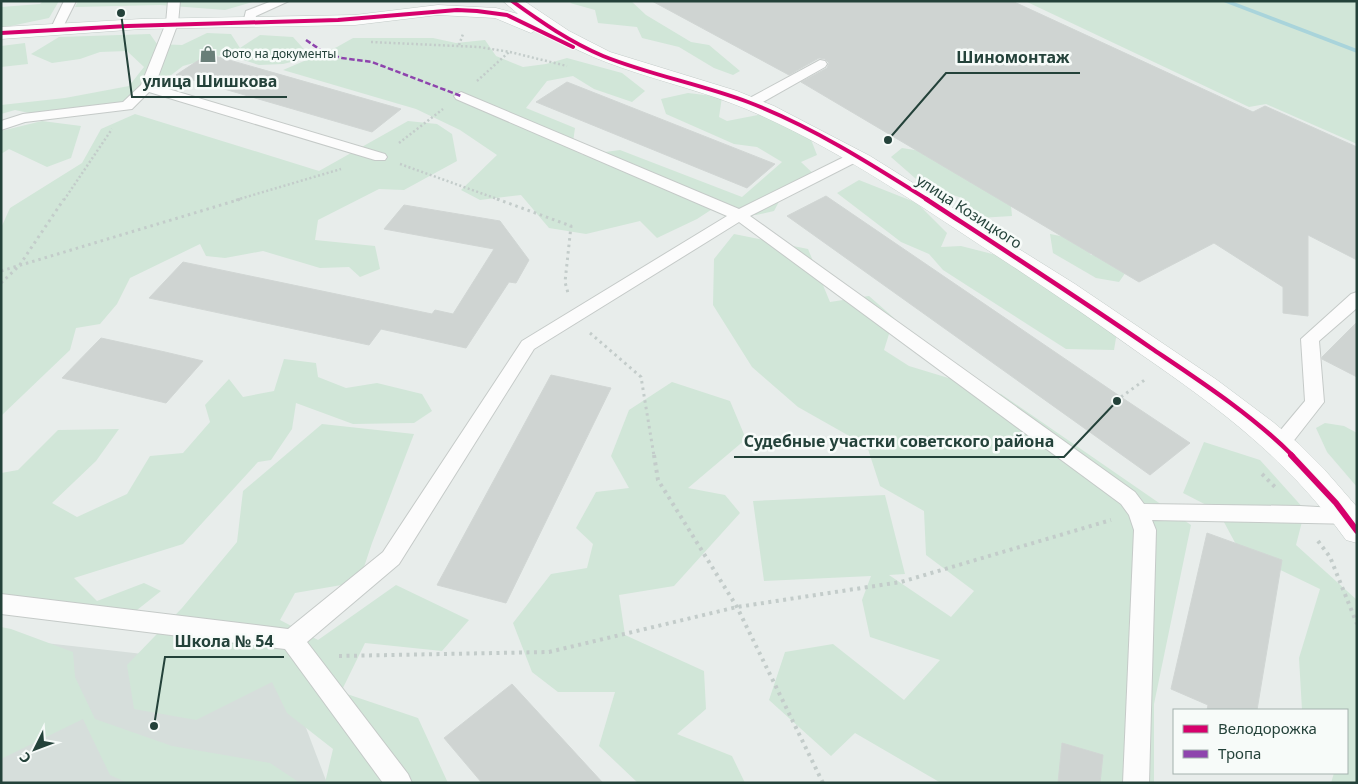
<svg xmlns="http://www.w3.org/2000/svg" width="1358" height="784" viewBox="0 0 1358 784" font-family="'Noto Sans',sans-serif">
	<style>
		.built { fill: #d6dedb }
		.green { fill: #d1e6d8 }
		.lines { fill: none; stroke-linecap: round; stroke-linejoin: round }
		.stream { fill: #a9d4db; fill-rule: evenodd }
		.building { fill: #cfd4d2; stroke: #d1d6d4 }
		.lane-casing { stroke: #c5cac8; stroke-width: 2 }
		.secondary-casing { stroke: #c3cbc8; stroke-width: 1 }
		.path-far2 { stroke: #c3ccca; stroke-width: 2.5; stroke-dasharray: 2 2.5; stroke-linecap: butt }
		.path-far1 { stroke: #c3ccca; stroke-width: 3; stroke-dasharray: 2.5 4; stroke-linecap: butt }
		.path { stroke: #c3ccca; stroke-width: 4; stroke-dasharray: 3 4.5; stroke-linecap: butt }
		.lane { fill: #fcfcfc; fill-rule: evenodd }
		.secondary { fill: #fcfcfc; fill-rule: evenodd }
		.quiet { stroke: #8e44ad; stroke-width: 2.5; stroke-dasharray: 5.5 2.5; stroke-linecap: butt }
		.cycleway-far2-casing { stroke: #f7fbf9; stroke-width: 6 }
		.cycleway-far1-casing { stroke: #f7fbf9; stroke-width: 8 }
		.cycleway-casing { stroke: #f7fbf9; stroke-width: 9 }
		.cycleway-far2 { stroke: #d6006c; stroke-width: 4 }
		.cycleway-far1 { stroke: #d6006c; stroke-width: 4.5 }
		.cycleway { stroke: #d6006c; stroke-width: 6 }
		.labels { text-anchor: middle; stroke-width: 5; stroke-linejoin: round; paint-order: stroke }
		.far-poi-label { font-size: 12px; fill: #24423a; stroke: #f7fbf9; text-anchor: start }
		.street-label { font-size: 15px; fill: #24423a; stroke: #f7fbf9 }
		.leader { fill: none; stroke: #24423a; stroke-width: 2 }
		.callout-dot { fill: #24423a; stroke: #f7fbf9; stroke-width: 2 }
		.callout-label { font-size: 16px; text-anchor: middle; font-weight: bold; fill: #24423a; stroke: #f7fbf9; stroke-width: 5; stroke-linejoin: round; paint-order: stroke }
	</style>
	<rect width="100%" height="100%" fill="#e8edeb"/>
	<polygon class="built" points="1,638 284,670 327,783 1,783"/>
	<g class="green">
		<polygon points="43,1 59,1 49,18 1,28 1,7 40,4"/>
		<polygon points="78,1 256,1 225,10 160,5 75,7"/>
		<polygon points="572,1 631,1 646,15 691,42 709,45 740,71 733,75 714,68 679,47 642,38 637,27 598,23 595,10 570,3"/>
		<polygon points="1025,1 1357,1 1357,144 1266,104 1249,107"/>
		<polygon points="207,33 231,34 240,48 260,35 293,37 311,57 283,64 259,65 225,54 183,66 149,92 114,110 74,116 60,109 29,113 15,110 1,114 1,105 65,98 129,86 144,67 127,51 100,52 80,59 52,63 31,54 59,37 150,34 157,44 182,45"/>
		<polygon points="353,38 433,38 456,43 485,40 496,56 523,67 546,64 567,58 622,73 645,91 632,102 594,89 573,76 547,81 526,108 575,128 572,149 583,155 620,150 742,197 782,162 757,147 734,144 666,114 661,99 688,93 722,97 719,117 727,121 763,114 810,137 817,155 801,162 821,181 782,196 774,211 756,215 720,204 697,219 657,238 640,221 586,234 549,228 521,195 480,200 461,190 497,155 460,130 416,109 283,70 337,47"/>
		<polygon points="25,43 28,64 1,67 1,46"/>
		<polygon points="135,114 319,171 408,121 437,124 452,134 457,161 404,190 379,189 318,220 315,240 375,246 380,269 360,277 349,267 320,268 263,251 225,258 206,256 200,244 130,278 117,304 100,324 76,328 70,350 1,416 1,228 10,208 82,163 101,129"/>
		<polygon points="42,121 81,126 71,158 47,167 9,149 1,154 1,131"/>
		<polygon points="902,148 934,153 1010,195 1012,216 979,218 963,209 965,199 923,185 891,157"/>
		<polygon points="859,180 917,203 947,233 941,247 961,246 1008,258 1117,332 1114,350 1066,349 943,270 929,254 901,242 837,193"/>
		<polygon points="734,234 808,249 830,302 869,296 894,318 884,350 909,366 1001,394 1191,525 1154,704 1154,783 941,783 855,733 831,756 769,700 785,652 833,644 904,700 940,660 870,637 862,600 871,576 764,581 753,501 885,495 905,574 889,575 951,617 974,591 926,555 924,511 880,486 867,446 798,407 752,367 713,305 714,259"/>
		<polygon points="1050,234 1081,240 1091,255 1116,256 1128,269 1119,282 1096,278 1053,253"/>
		<polygon points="284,359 316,363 318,377 346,388 377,383 422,394 432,411 414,423 353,424 296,403 292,429 271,460 258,462 183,544 74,578 97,601 144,583 161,591 113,629 24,617 1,612 1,473 18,470 58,430 119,429 96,461 52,503 77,517 127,494 150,456 183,453 210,422 205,405 229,379 243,397 274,391"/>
		<polygon points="672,382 730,401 746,439 688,488 725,495 740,513 674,586 619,595 625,635 704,671 706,709 677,734 732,756 745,783 638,783 599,746 615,692 558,692 532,672 513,623 551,574 587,568 593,544 576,528 596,492 629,488 611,456 629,410"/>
		<polygon points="1325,423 1344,426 1357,433 1357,487 1327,452 1316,428"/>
		<polygon points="322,424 414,434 372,543 359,582 295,593 280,620 318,640 396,585 469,620 442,651 365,643 341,692 418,718 448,783 325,783 333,749 287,713 272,682 196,720 134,709 127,665 182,608 237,542 243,491"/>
		<polygon points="1204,442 1260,460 1305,510 1296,545 1357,600 1357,783 1331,783 1334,773 1347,773 1347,710 1302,710 1299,658 1320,589 1239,550 1218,511 1183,493"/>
		<polygon points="1,627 11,629 73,652 75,677 95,719 172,746 270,763 297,781 296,783 128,783 110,775 83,719 1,759"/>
	</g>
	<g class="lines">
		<polygon class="stream" points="1221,1 1231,1 1357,49 1357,53"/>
	</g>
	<g class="building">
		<polygon points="652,1 1012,1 1253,112 1265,106 1357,147 1357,260 1308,235 1308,316 1283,313 1283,287 1214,243 1139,282 801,82 827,68 829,63 825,59 819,58 789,75"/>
		<polygon points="208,54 401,109 372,132 176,75"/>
		<polygon points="567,82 775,164 747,188 536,102"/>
		<polygon points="826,196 1121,397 1190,443 1150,475 787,216"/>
		<polygon points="404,205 500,221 529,260 516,283 509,282 466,348 381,329 369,345 149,298 183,262 432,314 435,310 453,314 494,249 384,229"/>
		<polygon points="1357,322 1357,377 1322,359 1322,357"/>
		<polygon points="101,338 165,352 203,361 166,403 62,378"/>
		<polygon points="551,375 611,388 506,603 437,585"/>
		<polygon points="1207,533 1282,560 1257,710 1207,710 1208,705 1171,689"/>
		<polygon points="512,684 603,783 482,783 444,738"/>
		<polygon points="1062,743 1103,755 1100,783 1058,783"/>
	</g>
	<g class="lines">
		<g class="lane-casing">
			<g id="lane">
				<polygon points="64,1 76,1 61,31 53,31 51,28"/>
				<polygon points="168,1 180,1 178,23 155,85 385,154 387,157 385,160 375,160 149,92 132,109 25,122 1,130 1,121 23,114 123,102 141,85 166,23"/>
				<polygon points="272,1 289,1 256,16 253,26 245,26 243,23 246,11"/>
				<polygon points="820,60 825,61 827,64 825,67 756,106 746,106 744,103 746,100"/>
				<polygon points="461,92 739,209 852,153 862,153 864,156 862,159 750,216 1135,492 1144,504 1300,506 1353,509 1357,510 1357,524 1152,520 1156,530 1149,783 1123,783 1134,530 1129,515 1121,504 739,222 534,349 399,564 307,642 408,774 412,783 383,783 285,649 1,614 1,594 288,629 383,552 522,341 727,216 456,99 454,96"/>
				<polygon points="1357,292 1357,308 1319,341 1324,402 1288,448 1281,450 1274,448 1271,443 1274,438 1305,401 1301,339 1351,294"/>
			</g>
		</g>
		<g class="secondary-casing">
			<path id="secondary" d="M503,1H524L569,31L610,52L737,91L774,106L870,156L1075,284L1217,380L1273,422L1299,444L1324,469L1357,507V543L1346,540C1289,461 1222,410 1142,355C1097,323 1052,292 1006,262C926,210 847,154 760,115C686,81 609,75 539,28L531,33L495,18L438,15L355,25L141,29L1,39V27L141,19L355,15L438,5L496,8L518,14Z"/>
		</g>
		<g class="path-far2">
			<polyline points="371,42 479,47 510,52 567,66"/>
			<polyline points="459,45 463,34"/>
			<polyline points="477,81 509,52"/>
			<polyline points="399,143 443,109"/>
			<polyline points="400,164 500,200"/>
			<polyline points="64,200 112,129"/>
			<polyline points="236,200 341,169"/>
		</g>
		<g class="path-far1">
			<polyline points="497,199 571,226 565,282 568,293"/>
			<polyline points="1,271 241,199"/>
			<polyline points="1,283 19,266 64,199"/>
			<polyline points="590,333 641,377 654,456"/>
			<polyline points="1121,397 1146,379"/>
		</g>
		<g class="path">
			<polyline points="654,455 658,480 737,607 823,783"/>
			<polyline points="1262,474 1275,487"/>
			<polyline points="1318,541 1330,557 1357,624"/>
			<polyline points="339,656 549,652 737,607 901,582 1111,520"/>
		</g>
		<use href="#lane" class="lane"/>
		<use href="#secondary" class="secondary"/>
		<polyline class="quiet" points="306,40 325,53 342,58 372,62 461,96"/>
		<g class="cycleway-far2-casing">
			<g id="cycleway-far2">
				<path d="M512,1C541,22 570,42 603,56C650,75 700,84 748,102C811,126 871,164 928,200"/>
				<polyline points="1,33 128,26 338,20 457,10 477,11 507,15 573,47"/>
			</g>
		</g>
		<g class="cycleway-far1-casing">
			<path id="cycleway-far1" d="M926,199C1001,248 1077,297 1151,348C1200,381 1251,414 1293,456"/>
		</g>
		<g class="cycleway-casing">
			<polyline id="cycleway" points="1291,455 1336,503 1357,531"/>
		</g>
		<use href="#cycleway-far2" class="cycleway-far2"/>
		<use href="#cycleway-far1" class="cycleway-far1"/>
		<use href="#cycleway" class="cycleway"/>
	</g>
	<defs>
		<g id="shop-bare" transform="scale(1.35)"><path d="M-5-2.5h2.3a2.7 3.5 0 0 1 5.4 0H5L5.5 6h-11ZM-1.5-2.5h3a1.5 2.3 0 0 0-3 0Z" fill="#697e78" stroke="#f7fbf9" stroke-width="2.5" paint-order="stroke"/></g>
	</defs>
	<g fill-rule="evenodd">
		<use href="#shop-bare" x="208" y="54"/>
	</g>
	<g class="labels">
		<g class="far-poi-label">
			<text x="222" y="58">Фото на документы</text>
		</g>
		<g class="street-label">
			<text transform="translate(969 212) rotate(33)" y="5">улица Козицкого</text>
		</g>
	</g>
	<path class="leader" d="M888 140L946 73H1080M121 13L132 97H287M1117 401L1064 457H734M154 726L165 657H284"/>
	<g class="callout-dot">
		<circle cx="888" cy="140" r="5"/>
		<circle cx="121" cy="13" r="5"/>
		<circle cx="1117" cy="401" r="5"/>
		<circle cx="154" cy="726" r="5"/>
	</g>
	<g class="callout-label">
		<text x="1013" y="63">Шиномонтаж</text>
		<text x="210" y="87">улица Шишкова</text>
		<text x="899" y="447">Судебные участки советского района</text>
		<text x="224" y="647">Школа № 54</text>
	</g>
	<rect width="1358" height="784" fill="none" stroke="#24423a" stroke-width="5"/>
	<rect x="1173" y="709" width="175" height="65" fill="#f7fbf9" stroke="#a3b1ad"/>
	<rect x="1183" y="725" width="25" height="8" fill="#d6006c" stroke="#a3b1ad"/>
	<text x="1218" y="734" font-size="15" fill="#24423a">Велодорожка</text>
	<rect x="1183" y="750" width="25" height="8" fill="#8e44ad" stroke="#a3b1ad"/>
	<text x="1218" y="759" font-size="15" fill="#24423a">Тропа</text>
	<g transform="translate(35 749) rotate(228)" stroke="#f7fbf9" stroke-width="4" paint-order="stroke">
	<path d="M0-4L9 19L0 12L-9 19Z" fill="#24423a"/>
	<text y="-8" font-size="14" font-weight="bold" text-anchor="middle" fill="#24423a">С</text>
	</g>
</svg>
